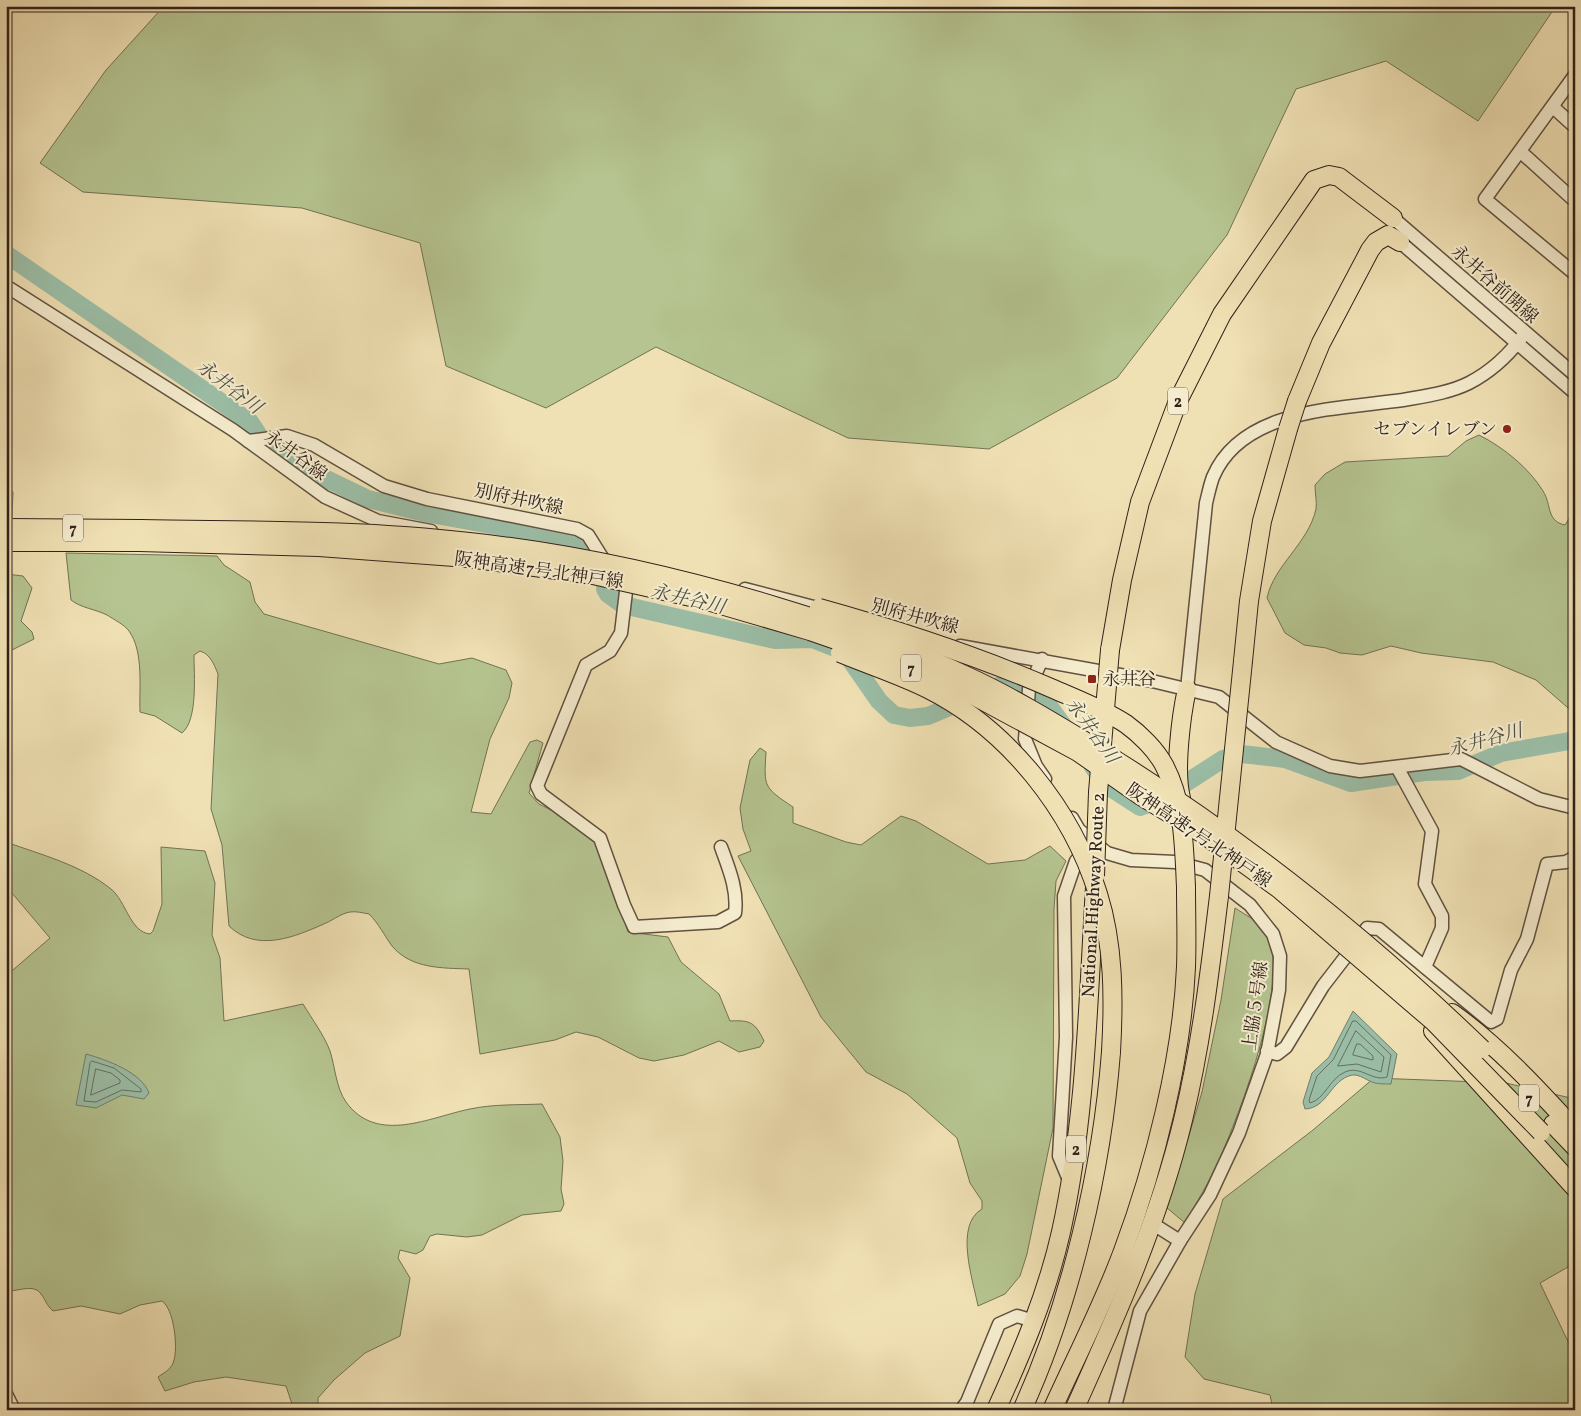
<svg xmlns="http://www.w3.org/2000/svg" width="1581" height="1416" viewBox="0 0 1581 1416" font-family="Vollkorn,'Noto Serif JP',serif">
	<style>
		.green { fill: #b5c490; stroke: #727255 }
		.water { fill: #9bbea7; stroke: #707f6f }
		.lines { fill: none; stroke-linecap: round; stroke-linejoin: round }
		.shore { stroke: #667060; stroke-width: 1 }
		.river { stroke: #9bbea7; stroke-width: 18 }
		.minor-casing { stroke: #605140; stroke-width: 15 }
		.highway-casing { stroke: #30211a; stroke-width: 20 }
		.minor { stroke: #f5ecce; stroke-width: 12 }
		.highway { stroke: #f0e1b4; stroke-width: 18 }
		.highway-bridge-casing { stroke: #30211a; stroke-width: 20; stroke-linecap: butt }
		.highway-bridge { stroke: #f0e1b4; stroke-width: 18 }
		.poi-dot { fill: #8f2418; stroke: #f5ecce; stroke-width: 2 }
		.labels { text-anchor: middle; stroke-width: 4; stroke-linejoin: round; paint-order: stroke }
		.shield { fill: #f5ecce; stroke: #6b5e50; stroke-width: 1 }
		.shield-label { font-size: 16px; font-weight: bold; fill: #30211a }
		.street-label { font-size: 18px; fill: #30211a; stroke: #f5ecce }
		.poi-label { font-size: 18px; fill: #30211a; stroke: #f5ecce; text-anchor: end }
		.water-label { font-size: 19px; font-style: italic; fill: #505044; stroke: #f5ecce }
	</style>
	<rect width="100%" height="100%" fill="#f0e1b4"/>
	<filter id="stains"><feTurbulence type="fractalNoise" baseFrequency=".004" numOctaves="4"/><feColorMatrix values="0 0 0 0 .2 0 0 0 0 .09 0 0 0 0 .02 0 0 0 .5 -.17"/></filter>
	<radialGradient id="worn" r=".72"><stop offset=".6" stop-color="#630" stop-opacity="0"/><stop offset="1" stop-color="#630" stop-opacity=".3"/></radialGradient>
	<g class="green">
		<polygon points="164,6 1556,6 1478,121 1386,61 1296,89 1227,235 1117,378 989,449 848,438 656,347 546,408 446,366 420,243 302,208 83,192 40,163 106,70"/>
		<path d="M1479,435C1503,447 1529,468 1543,491C1552,505 1546,521 1565,525L1575,510V714L1536,680L1493,662L1421,653L1391,646L1362,655L1340,653L1326,648L1304,645L1285,633L1267,598C1274,565 1308,544 1316,509C1317,502 1315,493 1315,485L1325,474L1345,462L1448,456L1466,441Z"/>
		<polygon points="6,487 13,492 12,517 6,516"/>
		<path d="M66,553L217,556L224,565L250,582L255,602L264,614L439,664L472,658L506,670L512,683L509,698L490,739L471,812L491,814L530,742L537,740L543,743L529,793L539,804L571,820L601,847L628,932L668,937L681,962L719,994L730,1021C750,1020 755,1022 764,1041L760,1047L739,1052L719,1041L684,1055L654,1061L639,1058L598,1037L576,1032L555,1040L480,1054L469,969C443,968 411,969 392,946C384,935 379,924 369,914C363,913 356,911 350,912C342,913 333,920 326,923C295,937 257,953 229,926L222,845L211,809L218,674C214,664 210,654 200,651L194,655C194,675 198,720 182,733L155,716L140,712C139,687 144,652 129,631C125,625 113,619 107,615C95,609 81,608 71,600Z"/>
		<polygon points="6,574 23,576 32,588 21,621 32,632 34,639 6,653"/>
		<path d="M760,748L766,752C764,787 763,787 793,807V823L846,842L861,845L901,816L916,821L988,864L1025,860L1050,846L1066,861L1056,881L1054,909L1053,1128L1027,1254L1020,1276L1005,1294L978,1306C973,1280 954,1225 982,1209V1201L970,1183L957,1138L907,1094L866,1072L821,1017L738,856L751,851L743,829L740,808L750,760Z"/>
		<path d="M6,842C42,855 81,865 111,889C126,901 130,932 150,934L153,931L162,904L161,847L205,851L215,883L212,935L220,958L224,1021L303,1004C312,1019 324,1035 330,1051C335,1066 336,1088 346,1102C377,1145 430,1117 470,1109C493,1104 519,1105 542,1104L560,1137L563,1161L561,1189L564,1204L561,1211L522,1215L482,1235L467,1237L437,1234L430,1236L423,1250L416,1254L400,1250L398,1258L410,1278L400,1336L365,1353L334,1380L318,1398V1410H294L286,1386L226,1377L194,1382L165,1391L158,1377C165,1372 172,1369 174,1360C178,1347 174,1309 162,1301L140,1305L120,1314L81,1306L53,1311C46,1305 46,1300 41,1294C34,1283 17,1292 6,1291V976L50,938L6,886Z"/>
		<path d="M1235,908C1244,914 1256,920 1263,928C1297,968 1238,1118 1218,1162C1209,1183 1196,1203 1185,1223L1167,1208L1202,1092L1221,1000Z"/>
		<polygon points="1374,1078 1506,1083 1575,1099 1575,1263 1540,1283 1575,1356 1575,1389 1568,1410 1273,1410 1270,1395 1204,1379 1185,1357 1195,1294 1223,1199 1313,1130"/>
	</g>
	<g class="water">
		<path d="M1353,1011L1397,1054L1391,1084C1385,1084 1379,1084 1375,1083C1367,1081 1360,1074 1352,1075C1330,1080 1328,1108 1305,1109L1303,1102L1312,1073L1329,1057Z"/>
		<path d="M86,1054C107,1060 141,1072 149,1093L144,1099L122,1095L96,1108L76,1105Z"/>
	</g>
	<g class="lines">
		<g class="shore">
			<path d="M1353,1021H1356L1391,1055L1387,1077C1372,1082 1361,1065 1345,1072C1329,1079 1325,1099 1310,1103L1309,1100L1317,1076L1333,1060Z"/>
			<polygon points="1356,1031 1384,1057 1381,1072 1357,1064 1338,1066"/>
			<polygon points="1357,1044 1360,1044 1373,1056 1373,1060 1353,1055"/>
			<polygon points="92,1061 114,1068 141,1089 141,1092 122,1090 96,1102 84,1101 90,1063"/>
			<polygon points="96,1069 111,1073 120,1080 120,1083 91,1095"/>
		</g>
		<g class="river">
			<polyline points="6,254 250,422 267,448 279,456 368,499 425,513 580,541 585,550"/>
			<polyline points="605,589 608,594 623,605 775,640 812,639 845,652 879,701 894,715 910,718 928,716 1013,680 1039,692 1067,731"/>
			<polyline points="1093,767 1106,785 1140,807 1158,801 1223,759 1242,754 1285,759 1351,783 1424,772 1458,771 1501,753 1575,740"/>
		</g>
		<g class="minor-casing">
			<g id="minor">
				<polyline points="1575,75 1485,199 1575,274"/>
				<polyline points="1553,107 1575,127"/>
				<polyline points="1521,152 1575,201"/>
				<polyline points="1393,218 1575,375"/>
				<polyline points="1400,242 1575,393"/>
				<polyline points="6,286 233,430 325,497 378,521 431,531"/>
				<polyline points="248,441 287,436 314,445 384,486 427,499 577,529 588,535 603,559"/>
				<path d="M628,575L621,633L610,651L586,665L537,786L541,794L600,838L624,905L634,927L718,922L735,913C738,890 729,869 721,847"/>
				<polyline points="745,589 825,610"/>
				<polyline points="960,646 1148,680 1219,697 1276,742 1330,766 1360,771 1461,759 1539,799 1575,808"/>
				<polyline points="1042,659 1029,689 1025,739 1036,766 1045,779"/>
				<path d="M1187,689L1206,503C1208,495 1210,485 1213,477C1242,408 1340,409 1403,400C1425,396 1449,393 1469,383C1492,371 1510,354 1525,333"/>
				<polyline points="1397,767 1432,831 1425,884 1442,916 1442,928 1425,967"/>
				<polyline points="1072,818 1079,830 1107,853 1131,860 1175,862 1205,870 1250,905 1273,934 1280,956 1279,990 1267,1054 1239,1133 1210,1195 1180,1241 1140,1311 1114,1410"/>
				<polyline points="1358,940 1367,928 1379,929 1491,1022 1497,1019 1511,970 1527,939 1547,864 1566,862 1575,857"/>
				<polyline points="1267,1051 1277,1054 1286,1047 1323,986 1350,951"/>
				<polyline points="1069,1180 1059,1156 1066,1037 1064,896 1076,861 1087,848"/>
				<polyline points="1150,1222 1180,1241"/>
				<polyline points="6,1394 14,1410"/>
				<polyline points="961,1410 967,1402 999,1324 1017,1316 1034,1321"/>
			</g>
		</g>
		<g class="highway-casing">
			<g id="highway">
				<polyline points="1297,401 1321,343 1370,250 1376,242 1388,235 1400,242"/>
				<polyline points="6,528 141,529"/>
				<polyline points="6,542 139,542"/>
				<polyline points="1110,650 1122,580 1140,502 1178,401 1222,314 1314,180 1329,175 1339,177 1393,218"/>
				<polyline points="1243,661 1249,601 1262,521 1288,429"/>
				<path d="M1181,798C1174,772 1181,716 1187,689"/>
				<path d="M1452,1013C1498,1046 1537,1088 1575,1130"/>
				<polyline points="1433,1031 1575,1188"/>
				<polyline points="1553,1124 1575,1147"/>
				<path d="M996,1410C1022,1353 1047,1294 1061,1232C1086,1119 1088,1002 1095,887"/>
				<path d="M1022,1410C1071,1303 1102,1169 1111,1052"/>
				<path d="M1052,1410C1076,1357 1103,1305 1123,1251C1155,1165 1182,1058 1186,967C1187,940 1186,914 1186,887"/>
				<path d="M1074,1410C1116,1317 1159,1220 1183,1120C1201,1046 1210,971 1219,896"/>
			</g>
		</g>
		<use href="#minor" class="minor"/>
		<use href="#highway" class="highway"/>
		<g class="highway-bridge-casing">
			<g id="highway-bridge">
				<polyline points="1288,429 1297,401"/>
				<path d="M141,529C250,531 360,529 469,542C573,553 675,576 775,606C841,626 908,648 971,678C1016,699 1058,725 1101,751C1239,836 1365,936 1482,1049"/>
				<polyline points="139,542 319,547 468,558 593,575 704,600 810,631 885,657 963,690 1078,752 1141,796 1203,834 1279,889 1434,1022 1541,1132"/>
				<path d="M819,608C898,630 975,655 1051,688C1076,699 1103,709 1126,724C1140,734 1156,750 1164,765C1184,802 1184,846 1186,887"/>
				<path d="M840,653C869,665 900,675 928,689C1008,729 1072,810 1098,894C1114,945 1114,999 1111,1052"/>
				<polyline points="1095,876 1098,792 1110,650"/>
				<polyline points="1219,896 1243,661"/>
			</g>
		</g>
		<use href="#highway-bridge" class="highway-bridge"/>
	</g>
	<g class="poi-dot">
		<circle cx="1507" cy="429" r="5"/>
		<rect x="1087" y="674" width="10" height="10" rx="2.5"/>
	</g>
	<g class="labels">
		<g class="shield">
			<rect x="1168" y="387.5" width="20" height="27" rx="4"/>
			<rect x="63" y="514.5" width="20" height="27" rx="4"/>
			<rect x="901" y="654.5" width="20" height="27" rx="4"/>
			<rect x="1519" y="1084.5" width="20" height="27" rx="4"/>
			<rect x="1066" y="1135.5" width="20" height="27" rx="4"/>
		</g>
		<g class="shield-label">
			<text x="1178" y="407">2</text>
			<text x="73" y="534">7</text>
			<text x="911" y="674">7</text>
			<text x="1529" y="1104">7</text>
			<text x="1076" y="1155">2</text>
		</g>
		<g class="street-label">
			<text transform="translate(1495 284) rotate(41)" y="6">永井谷前開線</text>
			<text transform="translate(296 455) rotate(36)" y="6">永井谷線</text>
			<text transform="translate(519 499) rotate(12)" y="6">別府井吹線</text>
			<text transform="translate(539 570) rotate(8)" y="6">阪神高速7号北神戸線</text>
			<text transform="translate(915 616) rotate(15)" y="6">別府井吹線</text>
			<text transform="translate(1199 835) rotate(34)" y="6">阪神高速7号北神戸線</text>
			<text transform="translate(1093 895) rotate(-87)" y="6">National Highway Route 2</text>
			<text transform="translate(1255 1006) rotate(-82)" y="6">上脇５号線</text>
		</g>
		<g class="poi-label">
			<text x="1497" y="435">セブンイレブン</text>
			<text x="1102" y="685" text-anchor="start">永井谷</text>
		</g>
		<g class="water-label">
			<text transform="translate(230 386) rotate(37)" y="7">永井谷川</text>
			<text transform="translate(688 598) rotate(13)" y="7">永井谷川</text>
			<text transform="translate(1093 730) rotate(54)" y="7">永井谷川</text>
			<text transform="translate(1485 739) rotate(-15)" y="7">永井谷川</text>
		</g>
	</g>
	<rect width="1581" height="1416" fill="none" stroke="#f0e1b4" stroke-width="25"/>
	<rect x="8" y="8" width="1566" height="1401" fill="none" stroke="#30211a" stroke-width="2.5"/>
	<rect x="12" y="12" width="1556" height="1391" fill="none" stroke="#30211a"/>
	<rect width="100%" height="100%" filter="url(#stains)"/>
	<rect width="100%" height="100%" fill="url(#worn)"/>
</svg>
